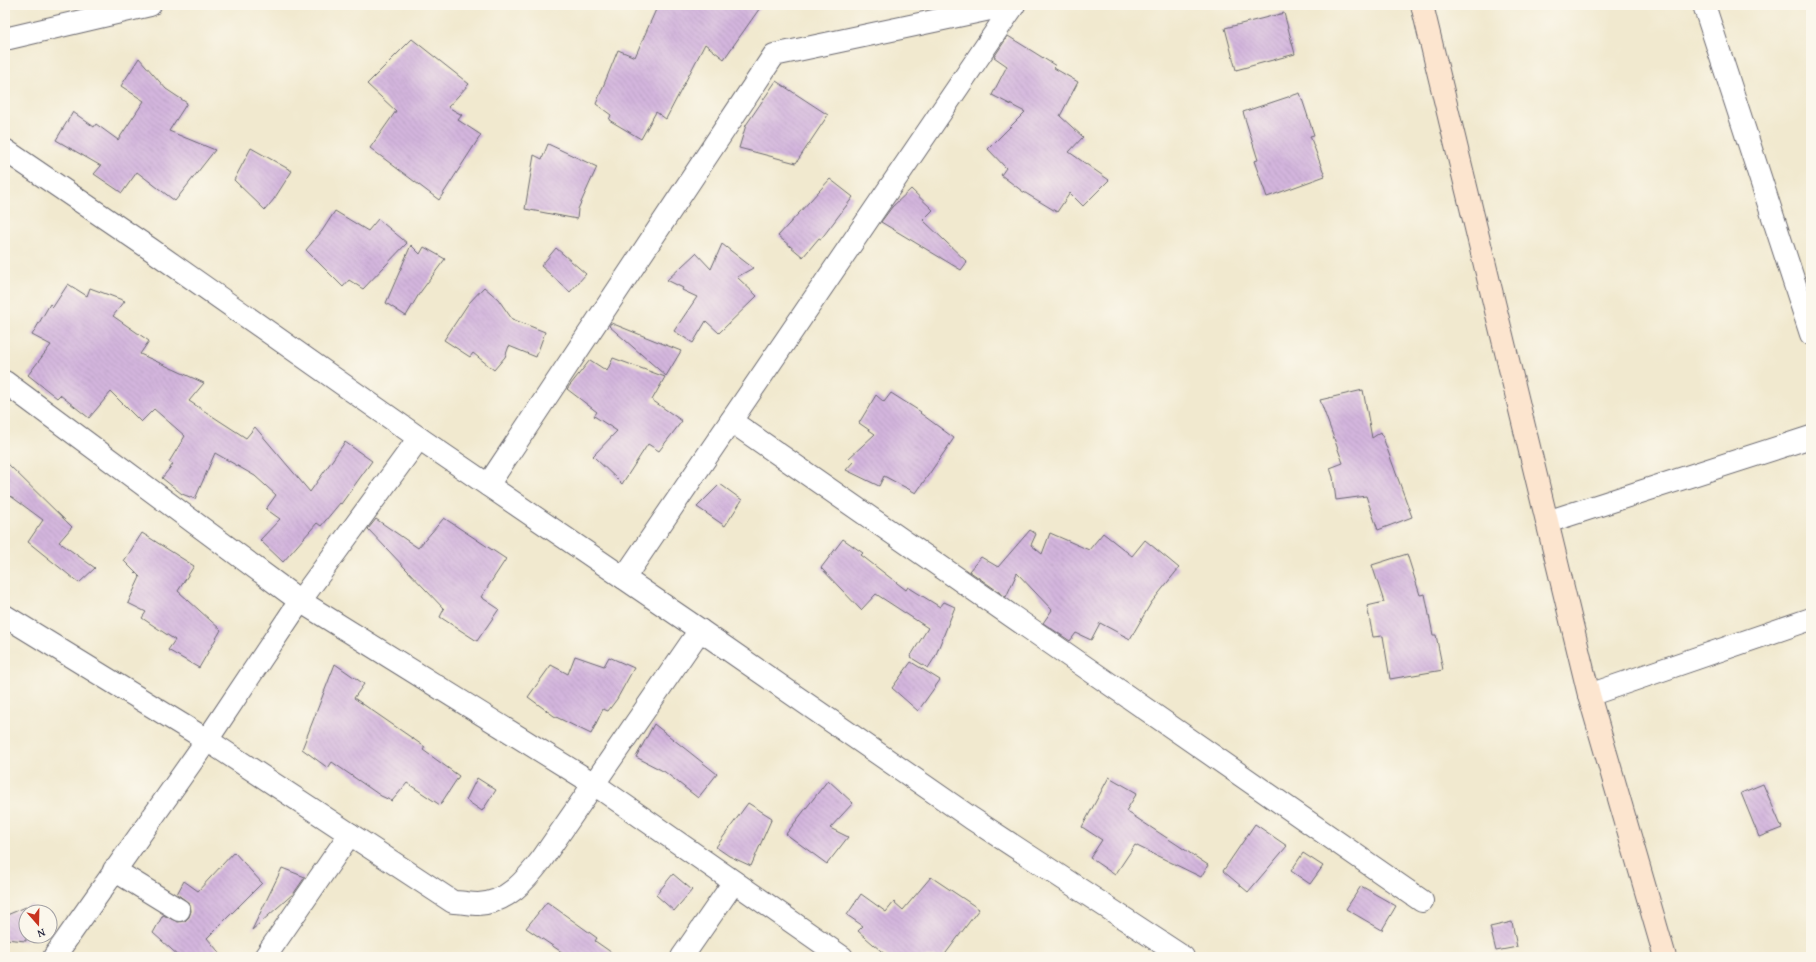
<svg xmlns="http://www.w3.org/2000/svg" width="1816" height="962" viewBox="0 0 1816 962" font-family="'Gentium Book Plus',serif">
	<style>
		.building { fill: url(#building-back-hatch) }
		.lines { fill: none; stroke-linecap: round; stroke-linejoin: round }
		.street-casing { stroke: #6a686f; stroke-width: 24 }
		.secondary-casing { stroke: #6a686f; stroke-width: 24 }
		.street { stroke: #fff; stroke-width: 22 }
		.secondary { stroke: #fce5cf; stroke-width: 22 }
	</style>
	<defs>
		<pattern id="building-back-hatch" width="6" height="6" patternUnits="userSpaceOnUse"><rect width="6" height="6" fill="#d3b5dd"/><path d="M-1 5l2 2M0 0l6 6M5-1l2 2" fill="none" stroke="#b59bbf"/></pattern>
	</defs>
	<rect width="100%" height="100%" fill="#fbf7ec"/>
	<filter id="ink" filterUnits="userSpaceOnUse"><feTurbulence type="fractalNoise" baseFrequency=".025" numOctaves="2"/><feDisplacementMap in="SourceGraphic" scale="8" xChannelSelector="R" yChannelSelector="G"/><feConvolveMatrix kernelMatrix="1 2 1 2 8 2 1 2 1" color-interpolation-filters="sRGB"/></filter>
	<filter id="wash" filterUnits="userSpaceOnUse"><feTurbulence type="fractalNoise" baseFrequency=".012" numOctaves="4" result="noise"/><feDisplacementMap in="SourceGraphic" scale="16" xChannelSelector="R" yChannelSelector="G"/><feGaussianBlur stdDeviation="0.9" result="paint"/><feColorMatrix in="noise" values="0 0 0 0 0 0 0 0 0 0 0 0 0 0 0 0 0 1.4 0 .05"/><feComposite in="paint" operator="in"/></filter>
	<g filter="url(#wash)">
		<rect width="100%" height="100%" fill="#f1e9cf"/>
		<g id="blocks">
			<g class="building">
				<polygon points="658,5 762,5 724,59 705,44 666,119 656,112 641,139 609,120 611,115 596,104 618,50 635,57"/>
				<polygon points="1284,13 1295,54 1236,70 1225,28"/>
				<polygon points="1008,36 1056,66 1054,68 1078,82 1060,116 1083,137 1069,152 1109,180 1083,206 1070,193 1057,212 1022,191 1001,175 1006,168 988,149 1025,112 992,95 1007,66 994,57"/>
				<polygon points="412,39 469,84 448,107 462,115 458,120 481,135 439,200 370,148 396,111 367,84"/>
				<polygon points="139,58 166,89 187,103 169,131 215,150 175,201 137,172 122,193 94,174 101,166 56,140 73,112 94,127 96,124 118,140 144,101 121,86"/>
				<polygon points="776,81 828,115 796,163 739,148 746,125"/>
				<polygon points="1300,93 1314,135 1310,136 1325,176 1267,197 1254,161 1258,160 1243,112"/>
				<polygon points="548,144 597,167 578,209 577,219 525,209 534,155 542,159"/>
				<polygon points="251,148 292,171 274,199 265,210 234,180"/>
				<polygon points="830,179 853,197 821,239 819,238 803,257 778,236"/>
				<polygon points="911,189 933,210 923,220 967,262 961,270 881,222 892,207"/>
				<polygon points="335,211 368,231 378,219 407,243 363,289 349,280 343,287 306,250 322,231"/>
				<polygon points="722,244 753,268 737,277 757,296 719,333 706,321 693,343 674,331 697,297 682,290 683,288 667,280 696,253 711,269"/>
				<polygon points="411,245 420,254 424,247 445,259 419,294 406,316 386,303"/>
				<polygon points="556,248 586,274 570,292 541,266"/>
				<polygon points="68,284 87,296 90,288 125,301 113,316 149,341 140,354 204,383 189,401 246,438 255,427 310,492 345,442 372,461 341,504 340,503 321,526 317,523 283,562 260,540 280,519 266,509 276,495 255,476 215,453 195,499 182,494 162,478 173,464 169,462 185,436 154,409 141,422 111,392 89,418 60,395 57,398 28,375 51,345 32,335 50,304 53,307"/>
				<polygon points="484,287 498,299 512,319 545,332 536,357 509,346 505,357 494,370 473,353 470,357 444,340 468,304"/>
				<polygon points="611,323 681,351 666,376 609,326"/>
				<polygon points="613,358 665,377 652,400 682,421 659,451 648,444 622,484 593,456 617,431 594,416 597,412 567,389 590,360 607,371"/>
				<polygon points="1363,390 1372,438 1381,432 1412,517 1378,530 1366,496 1336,500 1333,477 1330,468 1343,463 1320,400"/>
				<polygon points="891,393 921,412 920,413 954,438 916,493 884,476 879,486 846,470 853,462 849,458 875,434 859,423 876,395 884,402"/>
				<polygon points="5,461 72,527 59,542 95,568 79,583 28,542 43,520 12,497 5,495"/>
				<polygon points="720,484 742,500 725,526 697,507"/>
				<polygon points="444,518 506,559 481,597 499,609 477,641 440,617 444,609 368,529 376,519 418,548"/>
				<polygon points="1030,530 1036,534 1031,545 1042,554 1050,533 1089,550 1103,533 1132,556 1145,540 1179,568 1151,603 1130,639 1100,623 1091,640 1076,633 1070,641 1043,623 1052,610 1017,573 1006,597 969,571 981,557 998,567"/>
				<polygon points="142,533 194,566 178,591 221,630 199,668 168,650 175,640 142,618 146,612 128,603 140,577 124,561"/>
				<polygon points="843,539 863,553 861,555 906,590 908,587 940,607 944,602 955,607 935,657 928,668 910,657 928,628 876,594 861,610 821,568"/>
				<polygon points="1407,554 1420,595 1425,594 1433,635 1436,635 1443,670 1390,679 1383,636 1373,637 1367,606 1384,602 1372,565"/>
				<polygon points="575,656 604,666 609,657 634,668 617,699 608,711 603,709 591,734 554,716 528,697 551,665 568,674"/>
				<polygon points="911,662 940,680 918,711 892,688"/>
				<polygon points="335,664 364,684 354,698 425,747 423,750 459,776 440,805 407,783 392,801 381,796 332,762 328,768 302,749"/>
				<polygon points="654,724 717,774 698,798 665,772 636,757"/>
				<polygon points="1109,777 1137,793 1126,811 1208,865 1201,877 1135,845 1115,875 1090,858 1102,840 1082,827"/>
				<polygon points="477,778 496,790 482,811 466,800"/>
				<polygon points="828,780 853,803 830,828 848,837 827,864 786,834"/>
				<polygon points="1763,784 1782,828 1759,837 1741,793"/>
				<polygon points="748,803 772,818 751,866 729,856 716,847"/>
				<polygon points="1255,824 1287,846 1248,892 1223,871"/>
				<polygon points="234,852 262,883 207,938 223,957 180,957 153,933 163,915 178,922 185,921 189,917 191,911 190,904 177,894 184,881 198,891"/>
				<polygon points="1303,853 1323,866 1310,884 1291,871"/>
				<polygon points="282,868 305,877 294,893 252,930"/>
				<polygon points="673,874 692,890 674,911 656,895"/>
				<polygon points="931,877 979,909 943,957 888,957 858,931 863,926 847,915 861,894 886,912 894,902 903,910"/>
				<polygon points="1361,886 1396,906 1382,930 1346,909"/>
				<polygon points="547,902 597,938 595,941 618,957 569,957 526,928"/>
				<polygon points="33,904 32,912 26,912 26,941 5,939 5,922 7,915"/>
				<polygon points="1512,922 1517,947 1496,951 1490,927"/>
			</g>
		</g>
	</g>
	<g filter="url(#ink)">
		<use href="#blocks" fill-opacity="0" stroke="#6a686f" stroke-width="1"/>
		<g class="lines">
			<g class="street-casing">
				<g id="street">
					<polyline points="1704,5 1811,334"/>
					<polyline points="5,39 150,5"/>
					<polyline points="5,150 149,248 419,438 700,630 971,818 1183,957"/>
					<polyline points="5,382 300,601 594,784 842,957"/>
					<polyline points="731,421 1422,901"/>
					<polyline points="488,485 774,55 1009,5"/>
					<polyline points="1547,522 1811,437"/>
					<polyline points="624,578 1014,5"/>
					<path d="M5,616L207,740L453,902C461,902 470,904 478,904C507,903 526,880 542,859L700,630"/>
					<polyline points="1589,695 1811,619"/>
					<polyline points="114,870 179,910"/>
					<polyline points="54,957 207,740 300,601 419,438"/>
					<polyline points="265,957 350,834"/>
					<polyline points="682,957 734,882"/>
				</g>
			</g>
			<g class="secondary-casing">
				<polyline id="secondary" points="1422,5 1589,695 1665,957"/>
			</g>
			<use href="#street" class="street"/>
			<use href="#secondary" class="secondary"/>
		</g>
	</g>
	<rect width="1816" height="962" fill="none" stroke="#fbf7ec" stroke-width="20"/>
	<g transform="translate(38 924) rotate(160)"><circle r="19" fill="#fbf7ec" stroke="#a4a2a5"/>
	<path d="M0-3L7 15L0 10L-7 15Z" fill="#c8321e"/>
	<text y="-6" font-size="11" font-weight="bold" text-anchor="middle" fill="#22223b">N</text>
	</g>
</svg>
